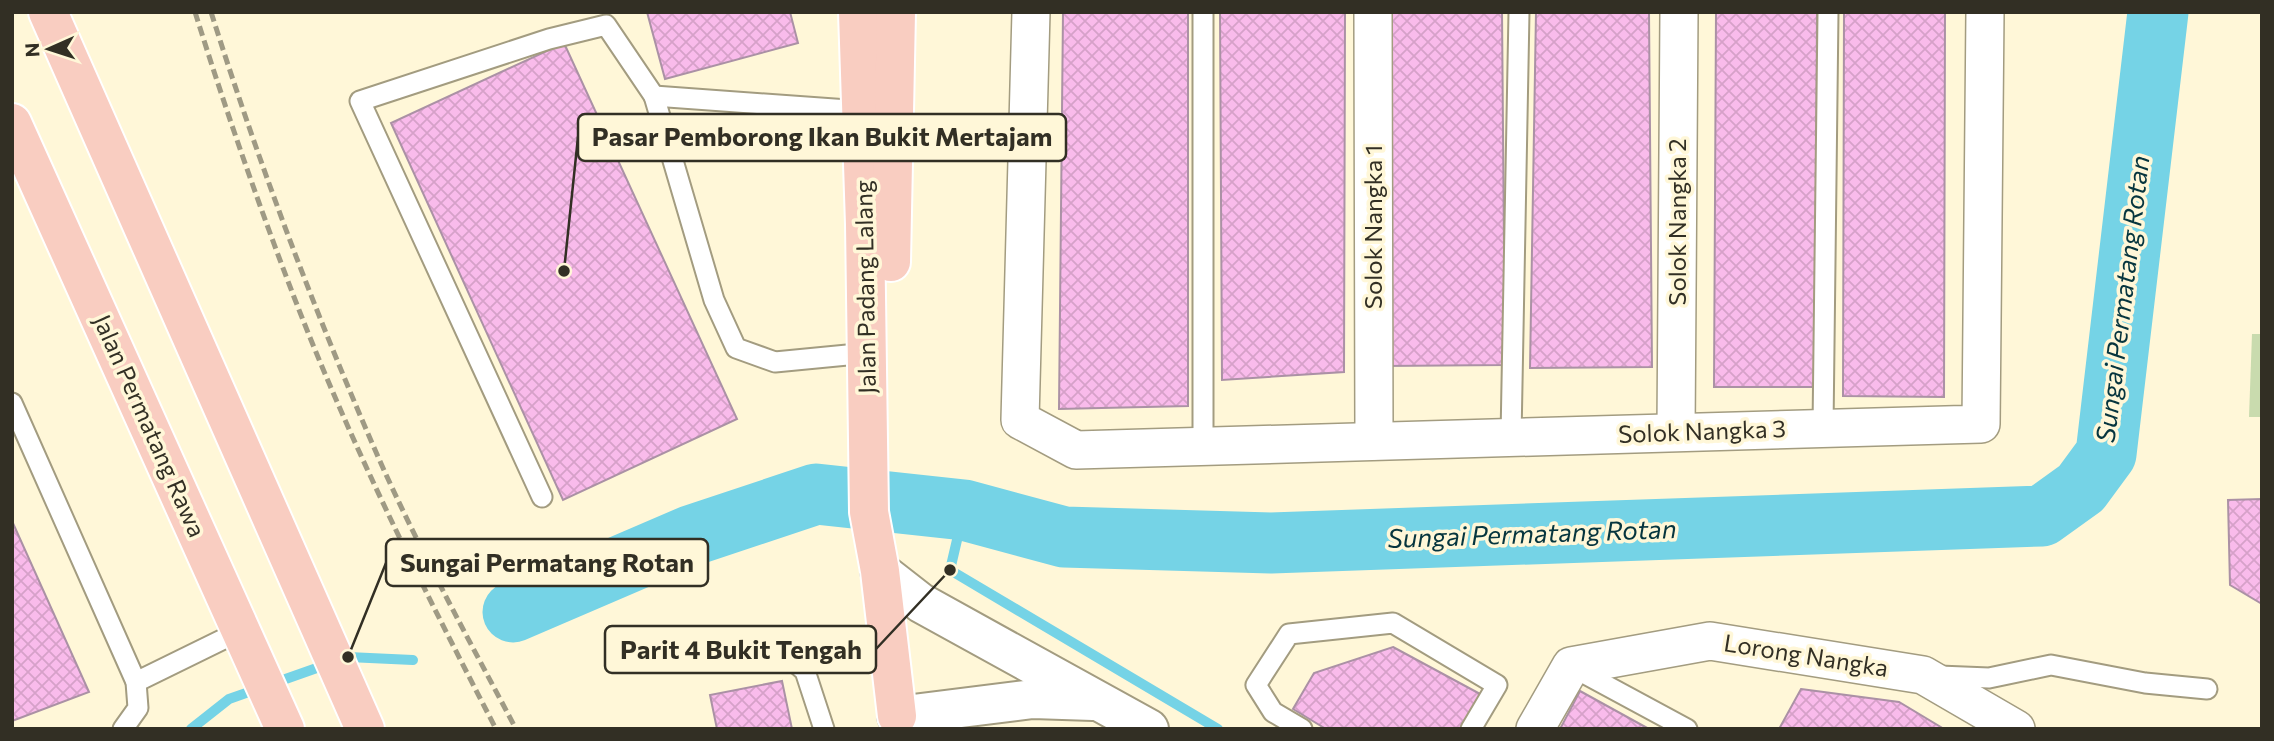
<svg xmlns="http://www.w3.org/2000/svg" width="2274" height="741" viewBox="0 0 2274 741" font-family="Commissioner,sans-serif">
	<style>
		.grass { fill: #c9dbae }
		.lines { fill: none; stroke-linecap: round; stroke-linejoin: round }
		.stream { stroke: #75d3e6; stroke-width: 10 }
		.river { stroke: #75d3e6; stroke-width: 61 }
		.building { fill: url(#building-cross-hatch); stroke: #ab91a5; stroke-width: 2 }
		.lane-casing { stroke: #a39c80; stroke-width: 23 }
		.street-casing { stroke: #a39c80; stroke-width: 40 }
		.secondary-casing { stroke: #a39c80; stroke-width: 42 }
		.primary-casing { stroke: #fff; stroke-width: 42 }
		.lane { stroke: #fff; stroke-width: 19 }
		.street { stroke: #fff; stroke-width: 37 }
		.secondary { stroke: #fff; stroke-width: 38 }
		.primary { stroke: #f9cdc1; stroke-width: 38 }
		.rail { stroke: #9f9a84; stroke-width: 5; stroke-dasharray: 10 5; stroke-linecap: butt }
		.labels { text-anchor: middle; stroke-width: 7; stroke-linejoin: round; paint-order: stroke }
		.street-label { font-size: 24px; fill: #322f24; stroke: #fff7d8 }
		.water-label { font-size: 26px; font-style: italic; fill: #06353e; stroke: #fff7d8 }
		.leader { fill: none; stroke: #322f24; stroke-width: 2.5 }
		.callout-dot { fill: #322f24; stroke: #fff7d8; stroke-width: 2.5 }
		.callout { fill: #fff7d8; stroke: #322f24; stroke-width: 2.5 }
		.callout-label { font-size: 26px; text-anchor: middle; font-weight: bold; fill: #322f24 }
	</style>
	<defs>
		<pattern id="building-cross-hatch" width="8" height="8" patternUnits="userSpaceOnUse" patternTransform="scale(1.75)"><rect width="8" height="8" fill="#f9bbeb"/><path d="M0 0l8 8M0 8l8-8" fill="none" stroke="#d6a1c9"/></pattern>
	</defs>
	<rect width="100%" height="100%" fill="#fff7d8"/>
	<polygon class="grass" points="2252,334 2262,334 2262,417 2249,417"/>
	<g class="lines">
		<g class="stream">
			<polyline points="964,510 950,570 1218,729"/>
			<polyline points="191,729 229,699 348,657 413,660"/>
		</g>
		<polyline class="river" points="513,612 690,536 816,494 964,510 1064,537 1271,543 2042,516 2081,488 2106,454 2158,12"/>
	</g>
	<g class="building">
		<polygon points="647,12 790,12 798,43 665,79"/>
		<polygon points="1063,12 1188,12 1188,406 1059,409"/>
		<polygon points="1220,12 1345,12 1344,372 1222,380"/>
		<polygon points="1390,12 1502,12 1505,365 1384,366"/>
		<polygon points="1536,12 1649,12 1652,367 1530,368"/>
		<polygon points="1716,12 1817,12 1815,387 1714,387"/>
		<polygon points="1844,12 1945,12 1944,397 1843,396"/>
		<polygon points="564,43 737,419 563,500 391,123"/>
		<polygon points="2262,499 2262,604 2230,585 2228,500"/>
		<polygon points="12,521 89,692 12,721"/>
		<polygon points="1393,647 1482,695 1464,729 1326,729 1293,709 1314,673"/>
		<polygon points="782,681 792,729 717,729 710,695"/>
		<polygon points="1801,689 1899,702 1944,729 1779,729"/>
		<polygon points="1580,691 1649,729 1560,729"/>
	</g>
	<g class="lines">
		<g class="lane-casing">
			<g id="lane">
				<polyline points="1203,12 1203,446"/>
				<polyline points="862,111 654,96 714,300 736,348 775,362 868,353"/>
				<polyline points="12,403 136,682 138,708 123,729"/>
				<polyline points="1823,428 1828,12"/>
				<polyline points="1511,437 1519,12"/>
				<polyline points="542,497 360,101 549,39 606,25 654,96"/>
				<polyline points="691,640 740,639 780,649 805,671 824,729"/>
				<polyline points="1574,668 1687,729"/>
				<polyline points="1939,676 1989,678 2051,665 2145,683 2207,689"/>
				<polyline points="136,682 242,630"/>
				<polyline points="1302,729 1273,712 1256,685 1289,634 1393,623 1497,685 1471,729"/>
			</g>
		</g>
		<g class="street-casing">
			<g id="street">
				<polyline points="1031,12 1020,420 1076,450 1981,424 1985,12"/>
				<polyline points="1373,12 1374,441"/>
				<polyline points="1676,432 1679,12"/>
				<polyline points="1535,729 1571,666 1710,641 1923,675 2016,729"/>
			</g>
		</g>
		<g class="secondary-casing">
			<g id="secondary">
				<polyline points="880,571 921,603 1149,729"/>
				<polyline points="897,716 1033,699 1093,701"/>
			</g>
		</g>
		<g class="primary-casing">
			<g id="primary">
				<polyline points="48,12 365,729"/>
				<polyline points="858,12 865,224 869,512 880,571 897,716"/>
				<polyline points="12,123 285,729"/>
				<polyline points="891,262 896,12"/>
			</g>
		</g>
		<use href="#lane" class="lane"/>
		<use href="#street" class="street"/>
		<use href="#secondary" class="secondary"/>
		<use href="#primary" class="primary"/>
		<g class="rail">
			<path d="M195,12C225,108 258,203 294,297C351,445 423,588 496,729"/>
			<path d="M211,12C259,164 315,313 379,459C420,551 469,640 516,729"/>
		</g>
	</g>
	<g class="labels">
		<g class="street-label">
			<text transform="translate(1678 222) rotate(-90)" y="8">Solok Nangka 2</text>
			<text transform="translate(1374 227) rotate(-90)" y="8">Solok Nangka 1</text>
			<text transform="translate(866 287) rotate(-91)" y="8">Jalan Padang Lalang</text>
			<text transform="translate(149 426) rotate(66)" y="8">Jalan Permatang Rawa</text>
			<text transform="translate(1702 432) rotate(-2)" y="8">Solok Nangka 3</text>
			<text transform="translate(1806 656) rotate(9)" y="8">Lorong Nangka</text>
		</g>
		<g class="water-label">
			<text transform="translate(2123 299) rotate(-83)" y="9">Sungai Permatang Rotan</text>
			<text transform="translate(1532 534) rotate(-2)" y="9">Sungai Permatang Rotan</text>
		</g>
	</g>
	<path class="leader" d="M564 271L578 137M348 657L386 563M950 570L876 649"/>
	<g class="callout-dot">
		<circle cx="564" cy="271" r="7"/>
		<circle cx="348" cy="657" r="7"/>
		<circle cx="950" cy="570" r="7"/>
	</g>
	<g class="callout">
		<rect x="578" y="114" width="488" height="47" rx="7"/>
		<rect x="386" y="539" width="322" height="47" rx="7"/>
		<rect x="605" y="626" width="271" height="47" rx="7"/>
	</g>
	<g class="callout-label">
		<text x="822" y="146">Pasar Pemborong Ikan Bukit Mertajam</text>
		<text x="547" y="572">Sungai Permatang Rotan</text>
		<text x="741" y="659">Parit 4 Bukit Tengah</text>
	</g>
	<rect width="2274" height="741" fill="none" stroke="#322f24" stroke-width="28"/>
	<g transform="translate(49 49) rotate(267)" stroke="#fff7d8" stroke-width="5" paint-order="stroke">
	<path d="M0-5L12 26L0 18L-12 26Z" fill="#322f24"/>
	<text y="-10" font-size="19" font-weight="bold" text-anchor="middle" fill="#322f24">N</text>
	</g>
</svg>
